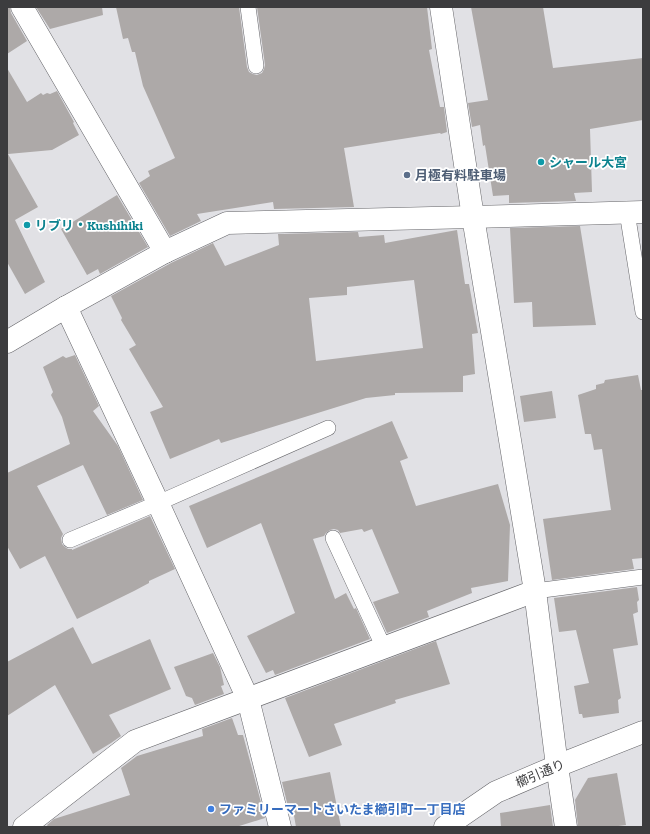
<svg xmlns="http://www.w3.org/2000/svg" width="650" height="834" viewBox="0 0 650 834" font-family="'Zilla Slab','Noto Sans JP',serif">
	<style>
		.building { fill: #ada9a8; fill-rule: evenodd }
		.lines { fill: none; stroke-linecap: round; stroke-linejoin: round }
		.service-casing { stroke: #656569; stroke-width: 16 }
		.minor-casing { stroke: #656569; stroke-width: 23 }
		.tertiary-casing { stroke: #656569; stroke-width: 23 }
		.service { stroke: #fff; stroke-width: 15 }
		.minor { stroke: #fff; stroke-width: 22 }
		.tertiary { stroke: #fff; stroke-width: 22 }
		.culture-dot { fill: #0f9aa8; stroke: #fff; stroke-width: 1.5 }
		.service-dot { fill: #5c6f8a; stroke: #fff; stroke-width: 1.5 }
		.shop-dot { fill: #3f7fe0; stroke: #fff; stroke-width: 1.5 }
		.labels { text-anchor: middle; stroke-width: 3.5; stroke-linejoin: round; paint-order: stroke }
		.culture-label { font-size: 13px; font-weight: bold; fill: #0d838f; stroke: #fff; text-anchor: start }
		.service-label { font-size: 13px; font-weight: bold; fill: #4e5e75; stroke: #fff; text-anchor: start }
		.street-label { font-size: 13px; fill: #3c3c3e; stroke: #fff }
		.shop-label { font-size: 13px; font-weight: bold; fill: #366cbe; stroke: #fff; text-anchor: start }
	</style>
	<rect width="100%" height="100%" fill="#e1e1e5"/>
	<g class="building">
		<polygon points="7,7 10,7 11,13 27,41 7,54"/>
		<polygon points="36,7 102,7 103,15 50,29"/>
		<polygon points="116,7 239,7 247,67 249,72 253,74 257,75 262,73 264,69 265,65 257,7 427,7 432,49 429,50 440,107 444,107 447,132 441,134 440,133 344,148 354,207 274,209 273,202 197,214 201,221 170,236 139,183 150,176 148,171 175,158 143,86 135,52 132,52 128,38 123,39"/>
		<polygon points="471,7 543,7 553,68 643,58 643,120 590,129 592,192 574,193 576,201 509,203 509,195 493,196 485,145 483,146 480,125 472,127 468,103 488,100"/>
		<polygon points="7,68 27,102 41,93 43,95 47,93 50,94 57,91 74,122 73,123 79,135 52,150 8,154 38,207 15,220 45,282 25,294 7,262"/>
		<polygon points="117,195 148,247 100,274 98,269 87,275 61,229"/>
		<polygon points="580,226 596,325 533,327 532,302 514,303 510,228"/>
		<path d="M457,230L465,284H469L478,333L472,334L475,374L463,376V392L395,393V395L366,398L221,443L219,439L170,459L150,412L163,407L129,349L136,345L121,320L122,318L111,296L171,263L213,243L225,266L279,245L278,234L358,232L359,237L384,235L385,243ZM414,280L423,348L316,361L309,298L347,295V287Z"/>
		<polygon points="75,355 99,406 93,411 118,446 143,500 107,515 83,465 37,486 63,534 61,538 62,544 65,547 68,549 72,549 72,550 150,516 175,569 149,581 149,583 134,591 77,619 45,556 20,569 7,546 7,473 70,444 62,417 51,395 53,392 43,367 63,356 66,358"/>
		<polygon points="638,375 641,390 643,390 643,558 632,559 634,569 552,580 543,519 611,510 602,449 594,450 591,434 585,434 578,395 596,389 596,385 604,383 605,380"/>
		<polygon points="552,391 556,418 524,422 520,396"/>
		<polygon points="392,421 408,458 400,461 416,506 498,484 510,525 508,581 471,588 472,593 427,611 429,617 387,633 373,602 399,593 372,529 364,532 362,529 340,533 338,530 334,529 330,530 326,533 324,536 313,539 335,599 346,593 354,609 356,608 370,639 275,675 273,670 266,673 247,636 295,613 261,523 207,548 189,506"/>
		<polygon points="637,587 639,600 637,602 638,612 633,614 638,645 613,649 621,698 618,700 619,713 583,718 582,714 579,714 574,686 589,683 576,630 559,632 554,598"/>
		<polygon points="73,627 92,664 150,639 171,689 109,715 121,736 111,743 93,754 55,685 7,716 7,662"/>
		<polygon points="436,641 450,684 395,700 396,703 334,724 342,745 309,757 285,698"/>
		<polygon points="213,653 220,667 224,685 221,686 224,694 195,705 192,698 186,696 174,667"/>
		<polygon points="232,718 238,735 243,735 253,772 265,818 236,827 48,827 47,825 54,819 130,795 121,768 137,756 203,736 202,729"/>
		<polygon points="330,772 341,827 296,827 293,810 289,811 282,782"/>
		<polygon points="617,773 626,825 611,827 578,827 575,800 588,778"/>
		<polygon points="550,805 553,827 501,827 500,813"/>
	</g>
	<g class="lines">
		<g class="service-casing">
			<g id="service">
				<polyline points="248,7 256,66"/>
				<polyline points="627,212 643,312"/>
				<polyline points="333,538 384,648"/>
				<polyline points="70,540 158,503 328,428"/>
				<polyline points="535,591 643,577"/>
			</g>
		</g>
		<g class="minor-casing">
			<g id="minor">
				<polyline points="22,7 165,252"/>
				<polyline points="441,7 473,217 535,591 557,766 566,827"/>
				<polyline points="66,307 158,503 248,699 280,827"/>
				<polyline points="7,342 66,307 165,252 227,223 473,217 643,212"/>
				<polyline points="24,827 135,741 535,591"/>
			</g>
		</g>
		<g class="tertiary-casing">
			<polyline id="tertiary" points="445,827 496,792 557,766 643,732"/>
		</g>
		<use href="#service" class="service"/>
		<use href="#minor" class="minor"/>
		<use href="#tertiary" class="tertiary"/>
	</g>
	<g class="culture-dot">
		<circle cx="541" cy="162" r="4"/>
		<circle cx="27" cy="225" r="4"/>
	</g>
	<circle class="service-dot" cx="407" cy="175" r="4"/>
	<circle class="shop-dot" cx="211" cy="809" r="4"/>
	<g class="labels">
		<g class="culture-label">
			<text x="549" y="167">シャール大宮</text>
			<text x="35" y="230">リブリ・Kushihiki</text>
		</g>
		<g class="service-label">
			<text x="415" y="180">月極有料駐車場</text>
		</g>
		<g class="street-label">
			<text transform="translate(540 773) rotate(-23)" y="5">櫛引通り</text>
		</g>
		<g class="shop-label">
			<text x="219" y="814">ファミリーマートさいたま櫛引町一丁目店</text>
		</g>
	</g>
	<rect width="650" height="834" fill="none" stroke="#3c3c3e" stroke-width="16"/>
</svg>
